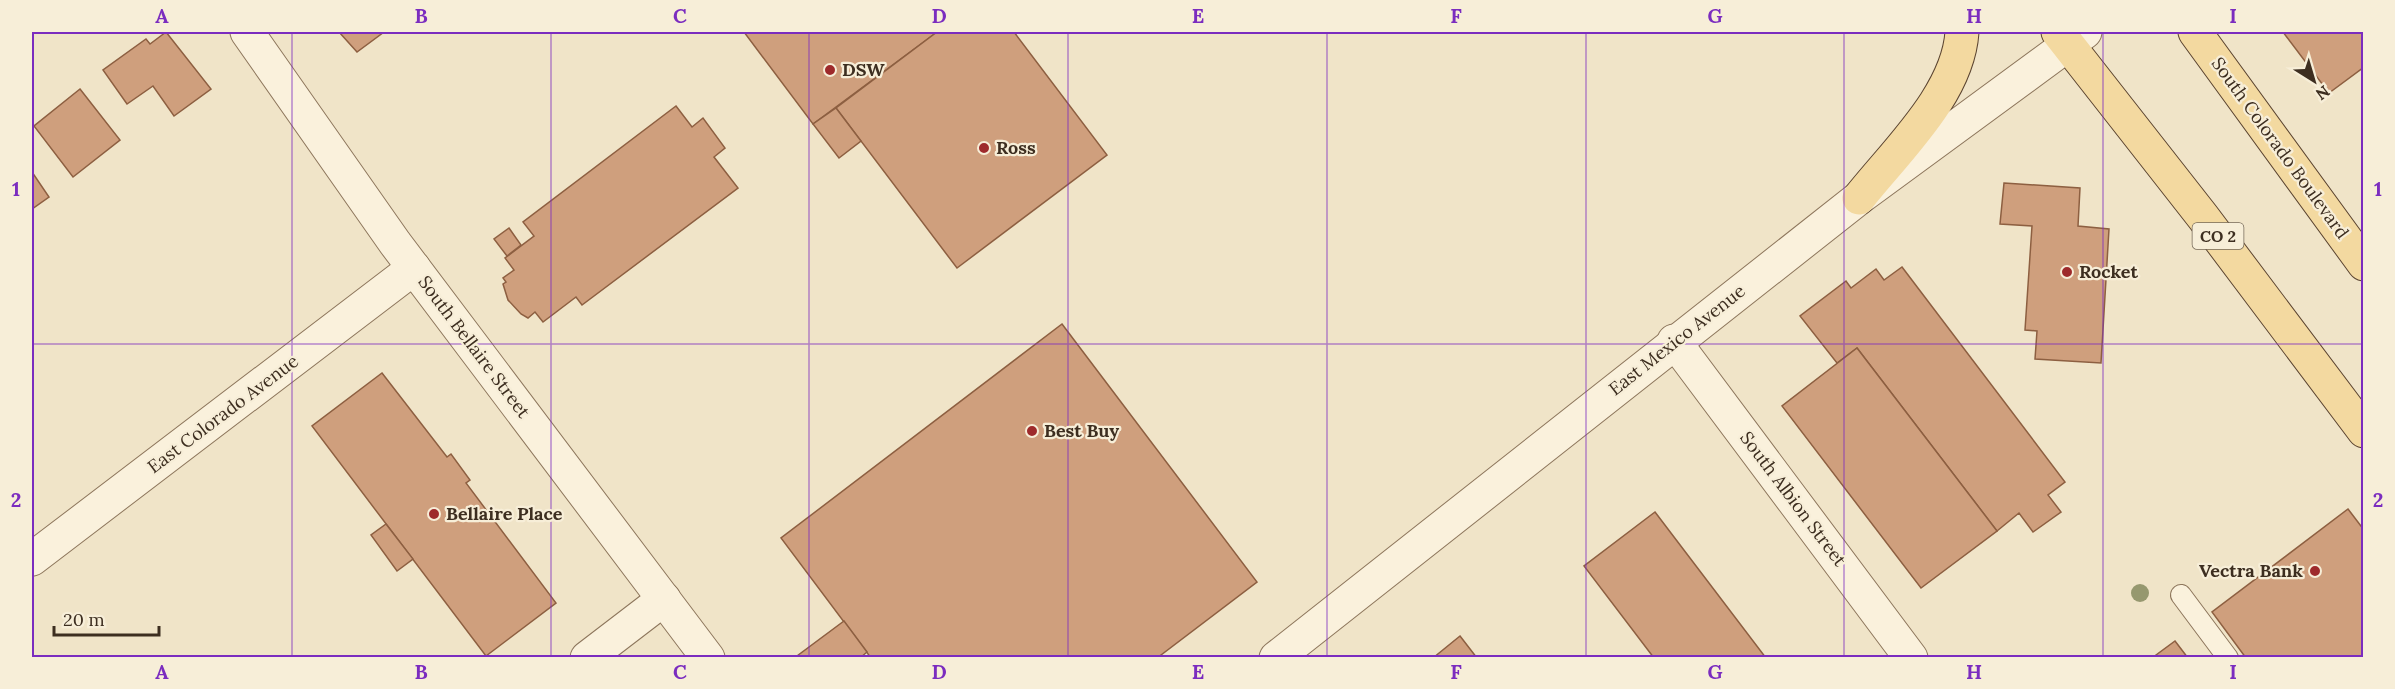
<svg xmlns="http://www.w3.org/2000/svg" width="2395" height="689" viewBox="0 0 2395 689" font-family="Lora,serif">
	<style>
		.building { fill: #cf9f7d; stroke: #8d5f41; stroke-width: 1.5 }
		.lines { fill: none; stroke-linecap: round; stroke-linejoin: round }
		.service-casing { stroke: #8d765c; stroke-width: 22 }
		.minor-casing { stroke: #8d765c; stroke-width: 35 }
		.tertiary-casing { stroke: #8d765c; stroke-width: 35 }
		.primary-casing { stroke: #5b4430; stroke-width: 35 }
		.service { stroke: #faf1dc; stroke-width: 20 }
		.minor { stroke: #faf1dc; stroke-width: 33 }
		.tertiary { stroke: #faf1dc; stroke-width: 33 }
		.primary { stroke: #f3d9a0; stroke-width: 33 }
		.tree { fill: #96986f }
		.grid { fill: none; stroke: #7b2cbf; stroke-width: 1.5; stroke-opacity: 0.55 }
		.poi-dot { fill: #9e2a2b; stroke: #f7eed8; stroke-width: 2 }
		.labels { text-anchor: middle; stroke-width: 4.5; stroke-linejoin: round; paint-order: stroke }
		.shield { fill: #f7eed8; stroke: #756857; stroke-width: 1.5 }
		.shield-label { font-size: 16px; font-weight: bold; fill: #3d2e20 }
		.poi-label { font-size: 18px; font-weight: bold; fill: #3d2e20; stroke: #f7eed8; text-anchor: start }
		.street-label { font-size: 18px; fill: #3d2e20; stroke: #f7eed8 }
		.neatline { fill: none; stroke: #7b2cbf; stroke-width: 2 }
		.grid-label { font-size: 20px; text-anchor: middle; font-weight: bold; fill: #7b2cbf }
	</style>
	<rect width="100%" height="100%" fill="#f0e4c8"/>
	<g class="building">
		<polygon points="166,32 211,89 174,116 153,86 127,104 103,70 146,39 150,44"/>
		<polygon points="339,32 384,32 357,52"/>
		<polygon points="744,32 937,32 813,124"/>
		<polygon points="937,32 1014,32 1107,155 957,268 836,108"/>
		<polygon points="2283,32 2364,32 2364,67 2329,93"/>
		<polygon points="80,89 120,140 73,177 34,126"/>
		<polygon points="676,106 692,127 703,118 725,148 714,157 738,188 582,305 576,297 543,322 535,312 528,318 521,314 508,300 503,284 506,282 503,278 514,270 505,258 534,236 523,222"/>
		<polygon points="836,108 861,141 839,158 813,124"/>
		<polygon points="32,172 49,197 32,209"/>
		<polygon points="2004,183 2080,188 2078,226 2109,229 2101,363 2035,359 2037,331 2025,330 2032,226 2000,224"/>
		<polygon points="509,228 521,245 507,256 494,239"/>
		<polygon points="1902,267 2065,482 2048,495 2061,512 2033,532 2019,513 1997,531 1857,348 1837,363 1800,316 1846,281 1851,288 1876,269 1884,280"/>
		<polygon points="1062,324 1257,582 1157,658 871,658 781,538"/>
		<polygon points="1857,348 1997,531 1921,588 1782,406"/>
		<polygon points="382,373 447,457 451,454 470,480 466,483 556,603 486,656 312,426"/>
		<polygon points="2348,509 2364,530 2364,658 2246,658 2212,612"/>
		<polygon points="1655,512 1766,658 1654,658 1584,566"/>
		<polygon points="386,524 413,559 397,571 371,535"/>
		<polygon points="844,621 867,652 860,658 798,658 797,656"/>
		<polygon points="1460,636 1477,658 1433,658"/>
		<polygon points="2175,641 2188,658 2152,658"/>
	</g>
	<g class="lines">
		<g class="service-casing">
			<polyline id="service" points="2181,595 2228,658"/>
		</g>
		<g class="minor-casing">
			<g id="minor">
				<polyline points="1674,341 1911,658"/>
				<polyline points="32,559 414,268"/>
				<polyline points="587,658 664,599"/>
			</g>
		</g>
		<g class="tertiary-casing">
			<g id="tertiary">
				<polyline points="247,32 395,243 708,658"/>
				<polyline points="1276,658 1859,198 2085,32"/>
			</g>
		</g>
		<g class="primary-casing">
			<g id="primary">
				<polyline points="2058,32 2203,217 2364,431"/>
				<polyline points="2195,32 2364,264"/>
				<path d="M1859,198C1897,150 1958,94 1962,32"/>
			</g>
		</g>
		<use href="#service" class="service"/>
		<use href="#minor" class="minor"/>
		<use href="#tertiary" class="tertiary"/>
		<use href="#primary" class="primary"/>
	</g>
	<circle class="tree" cx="2140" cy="593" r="9"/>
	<path class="grid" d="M292,32V658M551,32V658M809,32V658M1068,32V658M1327,32V658M1586,32V658M1844,32V658M2103,32V658M32,344H2364"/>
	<g class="poi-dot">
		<circle cx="830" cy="70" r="6"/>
		<circle cx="984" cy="148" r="6"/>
		<circle cx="2067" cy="272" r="6"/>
		<circle cx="1032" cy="431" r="6"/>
		<circle cx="434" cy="514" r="6"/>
		<circle cx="2315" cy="571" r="6"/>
	</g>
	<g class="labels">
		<rect class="shield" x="2192.5" y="223" width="51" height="26" rx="4.5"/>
		<g class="shield-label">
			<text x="2218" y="242">CO 2</text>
		</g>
		<g class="poi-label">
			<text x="842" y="76">DSW</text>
			<text x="996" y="154">Ross</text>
			<text x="2079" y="278">Rocket</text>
			<text x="1044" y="437">Best Buy</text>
			<text x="446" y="520">Bellaire Place</text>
			<text x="2303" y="577" text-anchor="end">Vectra Bank</text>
		</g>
		<g class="street-label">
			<text transform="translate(2280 148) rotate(54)" y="6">South Colorado Boulevard</text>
			<text transform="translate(1677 340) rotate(-38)" y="6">East Mexico Avenue</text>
			<text transform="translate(474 347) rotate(53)" y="6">South Bellaire Street</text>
			<text transform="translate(223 414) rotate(-37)" y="6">East Colorado Avenue</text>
			<text transform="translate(1793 499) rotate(53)" y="6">South Albion Street</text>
		</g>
	</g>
	<rect width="2395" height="689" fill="none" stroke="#f7eed8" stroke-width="66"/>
	<g transform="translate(2314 81) rotate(143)" stroke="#f7eed8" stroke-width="4.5" paint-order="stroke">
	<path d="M0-4.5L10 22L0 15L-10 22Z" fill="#3d2e20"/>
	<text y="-9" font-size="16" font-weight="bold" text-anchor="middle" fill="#3d2e20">N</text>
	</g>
	<path d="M54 626v9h105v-9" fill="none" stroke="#3d2e20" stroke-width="3"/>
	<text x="63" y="626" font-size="18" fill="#3d2e20" stroke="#f7eed8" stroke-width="4.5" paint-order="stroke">20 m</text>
	<rect x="33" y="33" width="2329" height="623" class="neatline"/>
	<g class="grid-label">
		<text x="162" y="23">A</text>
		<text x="421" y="23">B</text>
		<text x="680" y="23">C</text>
		<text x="939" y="23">D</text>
		<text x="1198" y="23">E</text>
		<text x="1456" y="23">F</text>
		<text x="1715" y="23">G</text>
		<text x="1974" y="23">H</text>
		<text x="2233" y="23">I</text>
		<text x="16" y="196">1</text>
		<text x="2378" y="196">1</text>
		<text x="16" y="507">2</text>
		<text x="2378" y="507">2</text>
		<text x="162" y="679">A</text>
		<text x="421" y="679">B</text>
		<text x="680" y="679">C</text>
		<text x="939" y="679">D</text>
		<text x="1198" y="679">E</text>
		<text x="1456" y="679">F</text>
		<text x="1715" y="679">G</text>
		<text x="1974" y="679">H</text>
		<text x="2233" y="679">I</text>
	</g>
</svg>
